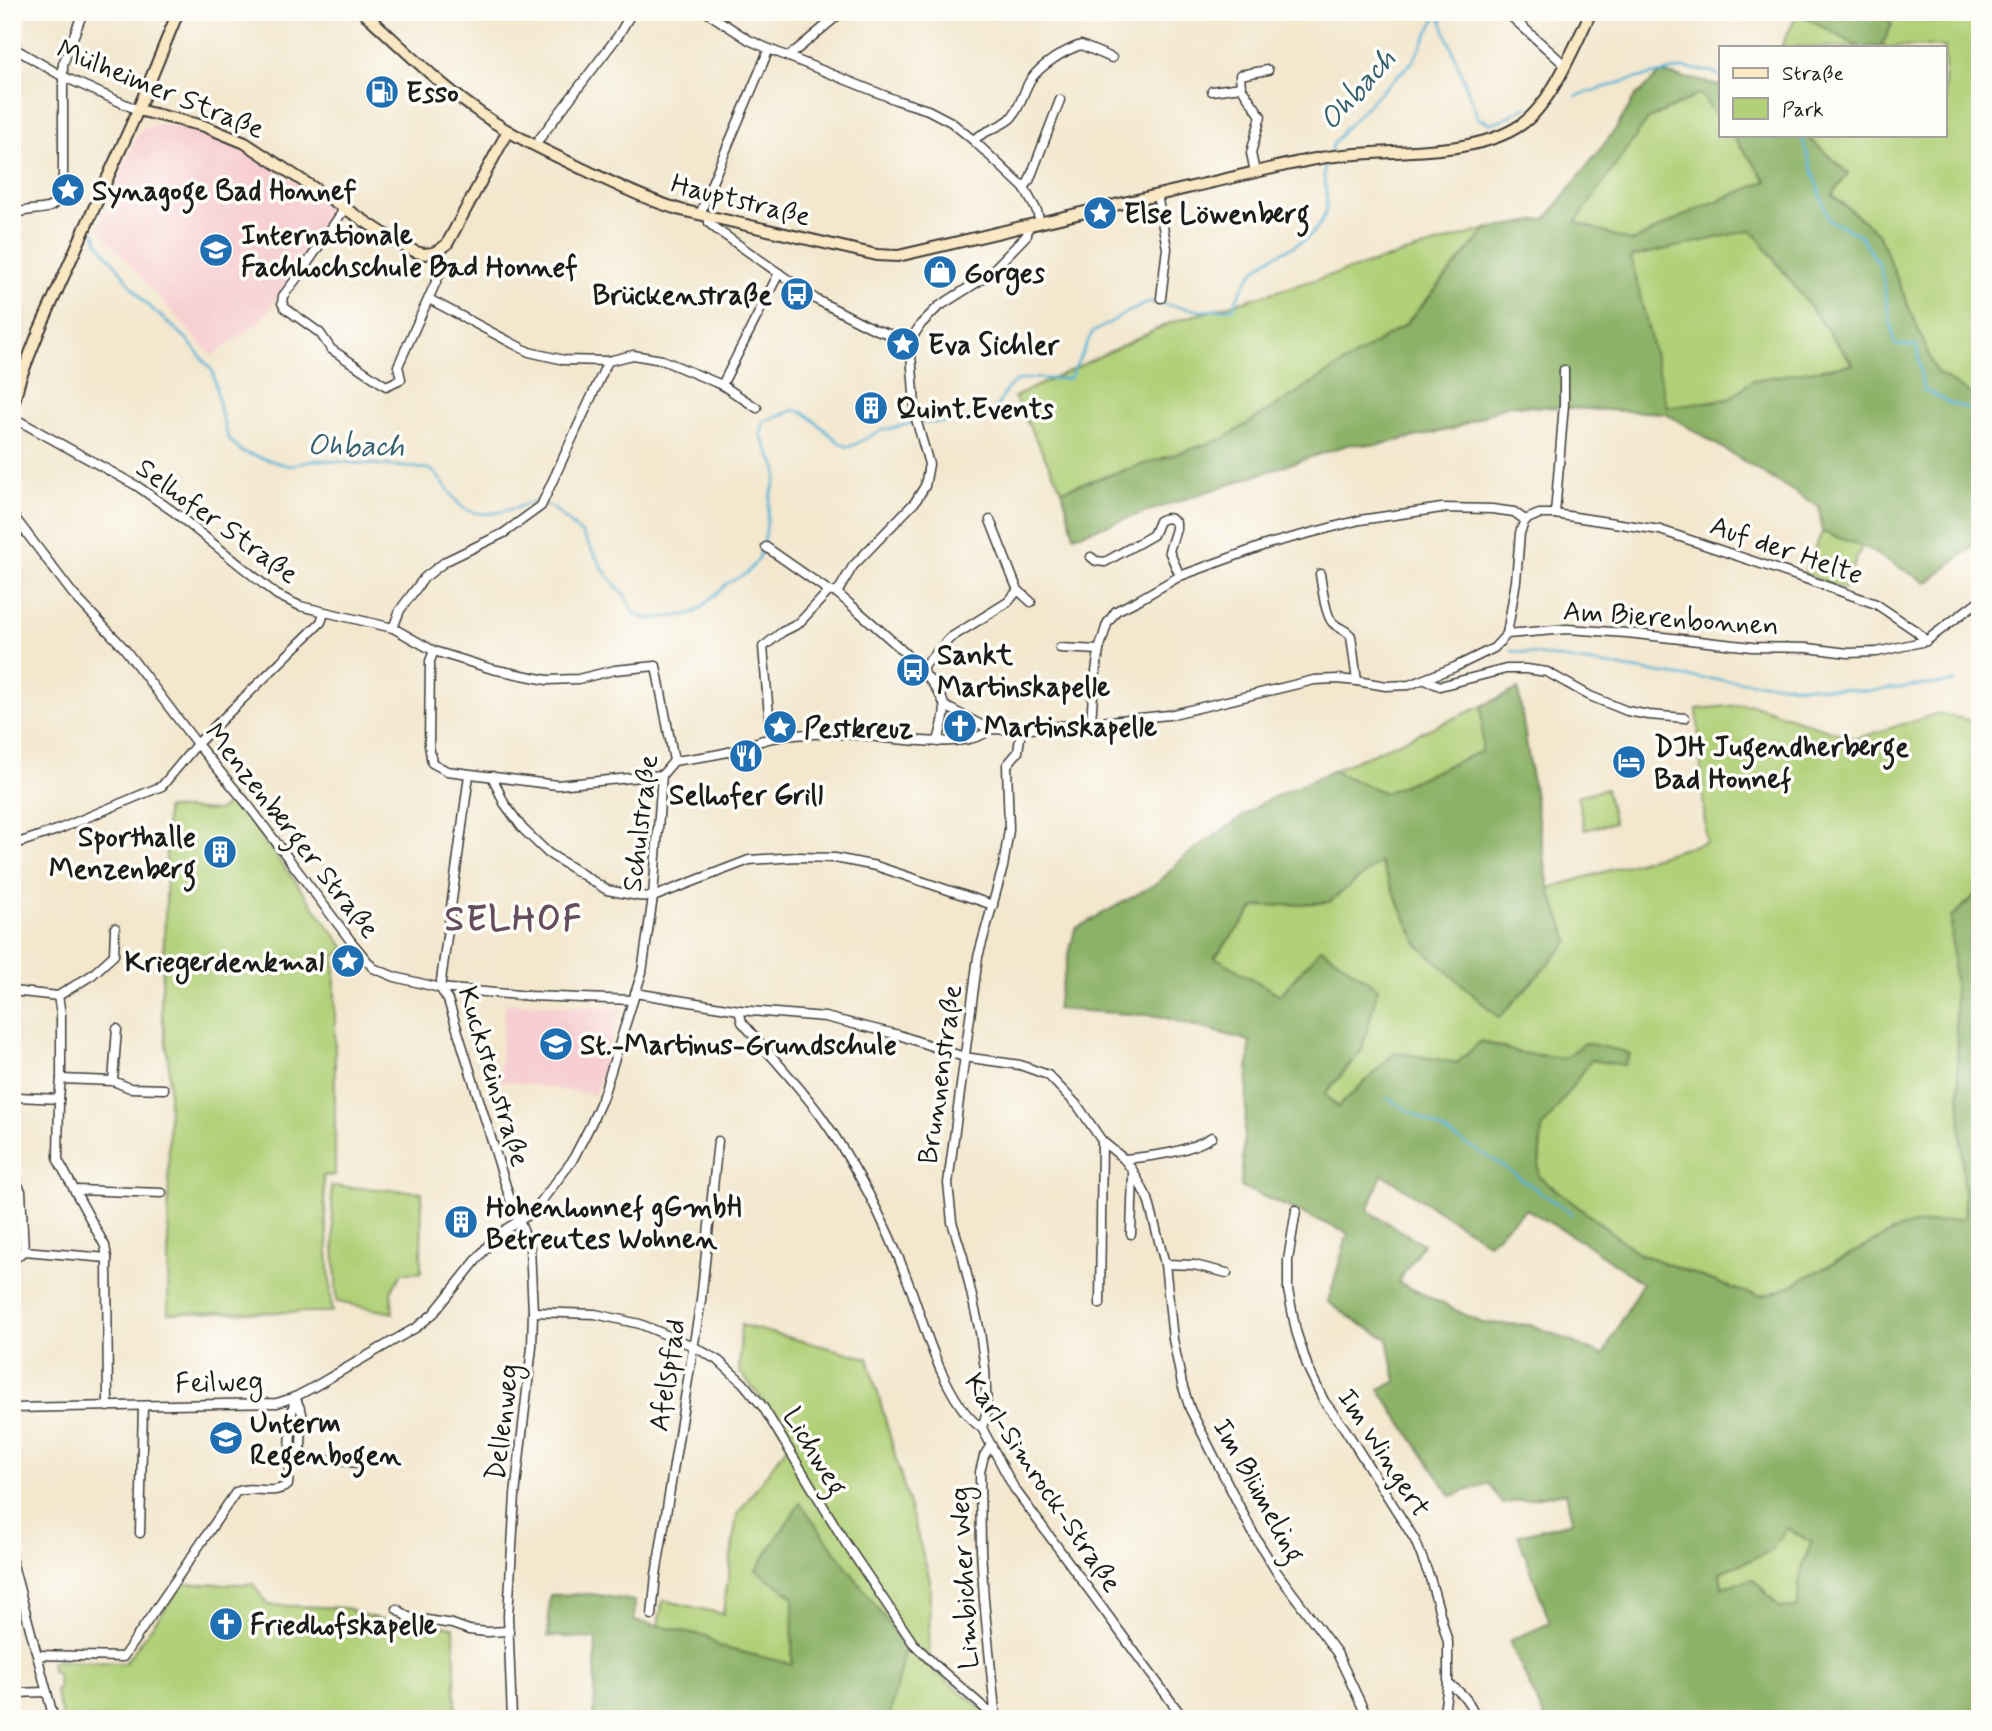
<svg xmlns="http://www.w3.org/2000/svg" width="1992" height="1731" viewBox="0 0 1992 1731" font-family="Mynerve,sans-serif">
	<style>
		.built { fill: #f7cfd1 }
		.green { fill: #b1d078; stroke: #66764a; stroke-width: 2 }
		.forest { fill: #8cb268; stroke: #546742; stroke-width: 2; fill-rule: evenodd }
		.lines { fill: none; stroke-linecap: round; stroke-linejoin: round }
		.stream { stroke: #56b1d4; stroke-width: 2.5 }
		.street-casing { stroke: #3c3a37; stroke-width: 11 }
		.secondary-casing { stroke: #3c3a37; stroke-width: 14 }
		.street { stroke: #fff; stroke-width: 8 }
		.secondary { stroke: #fae7c3; stroke-width: 10 }
		.labels { text-anchor: middle; stroke-width: 7; stroke-linejoin: round; paint-order: stroke }
		.street-label { font-size: 28px; fill: #1c1c1c; stroke: #fdfcf7 }
		.poi-label { font-size: 28px; font-weight: bold; fill: #1c1c1c; stroke: #fdfcf7; text-anchor: start }
		.water-label { font-size: 30px; font-style: italic; fill: #365f6f; stroke: #fdfcf7 }
		.district-label { font-size: 35px; font-weight: bold; letter-spacing: 2px; fill: #644e5e; stroke: #fdfcf7 }
	</style>
	<rect width="100%" height="100%" fill="#fdfcf7"/>
	<filter id="ink" filterUnits="userSpaceOnUse"><feTurbulence type="fractalNoise" baseFrequency=".0143" numOctaves="2"/><feDisplacementMap in="SourceGraphic" scale="14" xChannelSelector="R" yChannelSelector="G"/><feConvolveMatrix kernelMatrix="1 2 1 2 8 2 1 2 1" color-interpolation-filters="sRGB"/></filter>
	<filter id="wash" filterUnits="userSpaceOnUse"><feTurbulence type="fractalNoise" baseFrequency=".00686" numOctaves="4" result="noise"/><feDisplacementMap in="SourceGraphic" scale="28" xChannelSelector="R" yChannelSelector="G"/><feGaussianBlur stdDeviation="1.57" result="paint"/><feColorMatrix in="noise" values="0 0 0 0 0 0 0 0 0 0 0 0 0 0 0 0 0 1.4 0 .05"/><feComposite in="paint" operator="in"/></filter>
	<g filter="url(#wash)">
		<rect width="100%" height="100%" fill="#f3e7ce"/>
		<g class="built">
			<polygon points="160,124 209,134 230,142 342,211 299,272 259,322 212,356 97,228 140,130"/>
			<polygon points="505,1003 621,1008 595,1095 499,1080"/>
		</g>
		<g class="green">
			<polygon points="1879,12 1980,12 1980,400 1936,372 1878,233 1832,194 1848,173 1806,135 1945,135 1945,47 1881,47 1892,25"/>
			<polygon points="1798,13 1859,47 1781,47"/>
			<polygon points="1700,94 1721,121 1721,135 1732,135 1767,181 1695,210 1632,242 1575,222 1648,119"/>
			<polygon points="1487,229 1406,324 1223,439 1062,490 1014,397 1172,322"/>
			<polygon points="1752,229 1853,365 1753,380 1729,399 1667,408 1630,257"/>
			<polygon points="1822,532 1862,546 1844,589 1804,574"/>
			<polygon points="1751,704 1855,739 1939,713 1980,723 1980,891 1951,917 1965,1218 1902,1227 1782,1290 1763,1296 1740,1291 1638,1253 1538,1176 1542,1129 1591,1060 1624,1065 1629,1054 1585,1043 1565,1058 1520,1053 1481,1041 1457,1063 1396,1052 1338,1108 1325,1095 1362,1050 1280,995 1215,957 1255,907 1329,902 1380,862 1418,945 1569,941 1549,888 1706,842 1697,709"/>
			<polygon points="1482,706 1482,751 1385,793 1332,771"/>
			<polygon points="1606,789 1614,823 1585,830 1577,796"/>
			<polygon points="234,800 345,948 335,956 335,1175 323,1176 332,1312 168,1313 169,1066 161,1006 166,898 166,808 218,811"/>
			<polygon points="331,1186 422,1192 421,1273 402,1273 391,1291 393,1313 337,1302"/>
			<polygon points="741,1325 868,1358 930,1580 929,1667 995,1719 889,1719 905,1646 793,1596 793,1665 720,1647 706,1636 658,1626 663,1600 723,1614 737,1515 789,1443 765,1403 739,1371"/>
			<path d="M1786,1528L1812,1542C1802,1564 1797,1583 1799,1607L1780,1608L1753,1579L1722,1587L1720,1572L1770,1552Z"/>
			<polygon points="183,1584 253,1584 268,1605 346,1608 367,1616 391,1621 454,1627 456,1719 63,1719 55,1691 59,1687 57,1673 52,1672 51,1661 125,1663"/>
		</g>
		<g class="forest">
			<polygon points="1879,12 1892,24 1881,47 1859,47 1798,13"/>
			<path d="M1661,73L1721,85V121L1700,94L1648,119L1576,222L1632,242L1695,210L1767,181L1732,135H1806L1848,174L1832,195L1878,233L1936,372L1980,400V541L1927,583L1862,546L1822,532L1819,507L1665,413L1508,405L1453,429L1377,445L1350,444L1074,536L1062,490L1223,439L1406,324L1487,229L1546,219L1615,130L1635,97ZM1752,230L1853,364L1753,380L1729,399L1667,407L1631,257Z"/>
			<path d="M1518,689L1549,888L1569,941L1499,1018L1418,945L1380,862L1329,902L1255,907L1215,957L1280,995L1321,948L1378,988L1362,1050L1325,1094L1338,1107L1396,1052L1457,1063L1481,1041L1520,1053L1564,1058L1585,1043L1622,1051L1630,1054L1624,1065L1591,1060L1542,1129L1538,1176L1638,1253L1740,1291L1763,1296L1782,1290L1902,1227L1965,1218L1951,917L1980,891V1355L1977,1363L1980,1366V1719H1545L1509,1641L1550,1623L1518,1535L1572,1522L1566,1492L1502,1504L1489,1483L1451,1496L1379,1389L1396,1382L1388,1339L1358,1323L1328,1302L1348,1233L1241,1187L1250,1041L1158,1016L1056,1009L1075,929L1159,882L1184,857L1265,801L1332,771L1385,793L1482,751V706ZM1382,1174L1488,1243L1526,1209L1586,1244L1642,1283L1603,1355L1532,1325L1482,1323L1398,1282L1423,1244L1368,1211ZM1786,1528L1812,1542C1802,1564 1797,1583 1798,1607L1780,1608L1753,1579L1722,1587L1720,1572L1770,1552Z"/>
			<polygon points="800,1503 905,1646 889,1719 594,1719 596,1639 548,1636 550,1595 592,1594 635,1601 634,1621 706,1636 720,1647 792,1664 793,1596 756,1570"/>
		</g>
		<g class="lines">
			<g class="stream">
				<polyline points="1439,14 1478,118 1490,123 1502,120 1527,106"/>
				<polyline points="1576,96 1629,80 1684,68 1713,72 1721,77"/>
				<polyline points="1798,135 1802,138 1829,220 1860,235 1880,266 1895,345 1917,346 1923,390 1938,396 1947,402 1980,413"/>
				<polyline points="1329,155 1333,144 1342,132 1375,97 1413,61 1439,12"/>
				<path d="M95,233L98,242L145,303L186,338L213,372L221,413L228,438L242,452L289,466L316,460L430,469C442,478 448,491 458,503C478,526 517,506 540,500"/>
				<path d="M920,423C939,423 980,422 995,408C1004,399 1005,384 1020,380C1036,376 1054,381 1070,378L1092,333L1126,313L1150,302L1203,311L1233,308C1240,292 1248,274 1263,263C1282,249 1305,246 1320,224C1336,199 1318,182 1326,161"/>
				<polyline points="545,504 554,509 582,534 607,575 625,596 635,614 648,619 686,615 696,612 728,583 747,573 758,560 765,537 770,498 777,477 777,469 761,436 763,422 794,410 805,413 840,443 848,447 856,444 879,431 913,423"/>
				<polyline points="1512,651 1685,677 1867,691 1955,682"/>
				<polyline points="1387,1098 1497,1162 1572,1214"/>
			</g>
		</g>
	</g>
	<g filter="url(#ink)">
		<g class="lines">
			<g class="street-casing">
				<g id="street">
					<polyline points="706,12 749,40 769,49 896,100 928,110 951,122 973,140 1024,188 1037,211 1040,223"/>
					<polyline points="1506,12 1565,65"/>
					<polyline points="12,47 62,76 138,110"/>
					<polyline points="788,57 842,12"/>
					<polyline points="1212,91 1241,87"/>
					<path d="M973,140C984,131 1005,125 1011,118C1021,107 1023,91 1031,79C1041,65 1065,50 1081,45L1112,58"/>
					<polyline points="536,146 540,138 618,36 632,12"/>
					<polyline points="1255,172 1251,153 1261,116 1241,87 1240,75 1268,70"/>
					<polyline points="1024,188 1029,181 1060,100"/>
					<polyline points="1157,195 1167,248 1161,298"/>
					<polyline points="345,208 300,274 283,296 282,303 285,308 320,333 331,349 386,386 401,379 398,366 440,273 439,259 436,253"/>
					<path d="M12,214C44,203 59,221 63,175V64L83,12"/>
					<polyline points="700,215 711,185 769,49"/>
					<polyline points="709,218 709,223 716,229 817,300 874,329 910,341"/>
					<polyline points="429,299 529,352 564,360 608,361"/>
					<polyline points="910,341 921,324 938,307 987,276 1027,235 1028,227"/>
					<polyline points="722,385 757,408"/>
					<polyline points="12,417 137,486 174,512 277,595 300,606 393,628 434,651 492,669 547,680 578,679 615,670 656,666 674,761"/>
					<polyline points="12,514 73,594 124,648 197,744 248,805 350,940 373,968 395,977 440,988 530,996 633,1000"/>
					<polyline points="1555,514 1564,404 1564,370"/>
					<polyline points="990,520 1014,581 1018,590 1031,602"/>
					<polyline points="766,547 829,591 833,592"/>
					<path d="M1091,557L1096,561L1105,562L1153,535L1159,521C1166,517 1170,517 1176,523V529L1169,551L1180,576"/>
					<path d="M1320,574C1322,586 1325,615 1333,623C1339,629 1346,629 1351,636L1357,681"/>
					<polyline points="837,593 853,566 915,502 925,486 929,464 916,419 910,341"/>
					<path d="M837,593C864,617 933,671 944,704C947,714 940,731 938,742"/>
					<polyline points="393,628 400,610 424,578 446,561 504,533 541,506 608,361 633,355 662,360 722,385 779,273"/>
					<polyline points="1507,634 1516,581 1520,533 1525,520 1539,514 1555,514 1660,530 1806,579 1876,604 1916,631 1926,641 1980,600"/>
					<polyline points="1060,648 1099,650"/>
					<polyline points="434,651 430,661 429,745 432,763 447,771 557,785 662,775"/>
					<polyline points="921,669 950,638 1008,602 1018,590"/>
					<polyline points="1425,680 1440,686 1506,669 1526,669 1547,672 1590,696 1627,711 1649,715 1685,718"/>
					<polyline points="945,706 989,729 1021,730 1169,715 1314,680 1337,679 1357,681 1386,686 1409,685 1455,667 1494,648 1507,634 1567,629 1627,633 1752,647 1808,648 1848,653 1877,652 1926,641"/>
					<polyline points="1091,723 1093,694 1099,650 1107,624 1116,611 1140,599 1180,576 1268,544 1360,520 1442,508 1492,509 1514,512 1525,520"/>
					<polyline points="771,738 763,647 782,632 798,624 829,591"/>
					<path d="M674,761C694,758 713,756 732,751C746,747 759,740 773,738C805,732 838,733 869,736C893,739 975,750 989,729"/>
					<polyline points="469,775 440,988 448,1000 510,1199 530,1247 533,1312 532,1347 515,1495 508,1616 512,1719"/>
					<polyline points="492,776 504,803 523,829 548,853 607,890 638,896 653,897 749,860 797,857 835,858 876,866 993,905"/>
					<polyline points="12,845 57,830 162,786 197,744 321,622 324,613"/>
					<polyline points="12,991 58,996 61,1014 61,1079 59,1099 58,1160 105,1246 107,1258 108,1407"/>
					<polyline points="635,993 739,1010 825,1017 899,1035 964,1057 1020,1065 1048,1075 1078,1106 1102,1141 1124,1159 1133,1171 1148,1199 1165,1264 1173,1339 1182,1384 1190,1409 1254,1535 1276,1571 1337,1653 1368,1719"/>
					<polyline points="58,996 92,975 114,955 115,928"/>
					<path d="M739,1010L742,1022C768,1053 797,1083 821,1116C867,1181 900,1252 924,1327C934,1357 955,1411 982,1428L1014,1488L1184,1719"/>
					<polyline points="61,1079 113,1081 130,1088 164,1089"/>
					<polyline points="113,1081 117,1029"/>
					<polyline points="12,1101 17,1097 59,1099"/>
					<path d="M1124,1159C1154,1156 1185,1153 1212,1137"/>
					<polyline points="12,1174 21,1191 24,1251 107,1258"/>
					<polyline points="76,1190 162,1193"/>
					<polyline points="1296,1210 1288,1260 1288,1290 1296,1331 1308,1368 1324,1401 1345,1429 1415,1540 1430,1578 1448,1642 1448,1684 1443,1719"/>
					<polyline points="1131,1234 1133,1174"/>
					<polyline points="12,1261 24,1251"/>
					<polyline points="1165,1264 1194,1265 1227,1273"/>
					<polyline points="1100,1304 1102,1141"/>
					<polyline points="533,1312 595,1314 640,1324 693,1346 719,1361 743,1383 763,1407 845,1542 913,1643 934,1664 988,1711 995,1711 984,1600 981,1549 980,1472 984,1456 991,1445"/>
					<polyline points="295,1397 302,1413 301,1449 306,1457 359,1463"/>
					<polyline points="12,1408 277,1403 295,1397 312,1388 417,1327 434,1313 490,1243 506,1229 533,1212 572,1161 590,1126 602,1099 642,972 653,897 662,775 674,761"/>
					<polyline points="982,1428 987,1411 985,1369 980,1332 963,1257 952,1222 948,1183 978,957 1003,867 1009,830 1007,765 1018,752 1021,730"/>
					<polyline points="140,1533 143,1406"/>
					<polyline points="12,1561 54,1719"/>
					<polyline points="397,1609 408,1617 452,1624 469,1630 487,1632 509,1631"/>
					<polyline points="652,1615 656,1575 701,1300 718,1141"/>
					<path d="M38,1655L123,1657L236,1492C255,1484 269,1497 288,1485L292,1413L295,1397"/>
					<path d="M1448,1684C1463,1692 1470,1703 1477,1719"/>
					<polyline points="12,1693 47,1692"/>
				</g>
			</g>
			<g class="secondary-casing">
				<g id="secondary">
					<path d="M363,12C399,44 433,79 472,107C506,133 545,151 583,169C615,184 647,200 681,210L877,255L898,256L924,250C1020,228 1116,204 1213,182C1249,174 1285,164 1321,158C1381,147 1471,160 1522,124C1552,103 1575,45 1591,12"/>
					<path d="M138,110L204,126L245,143L395,241C414,252 428,262 447,244L508,131"/>
					<polyline points="12,409 20,379 39,331 138,110 178,12"/>
				</g>
			</g>
			<use href="#street" class="street"/>
			<use href="#secondary" class="secondary"/>
		</g>
	</g>
	<defs>
		<g id="fuel-disc" transform="scale(1.75)"><circle r="9.5" fill="#1f6fb2" stroke="#fdfcf7"/><path d="M-5.5-6h7V0h2V4h1.3V-2.5L3-4.5l.8-.8L6-3V5H2.5V1h-1V6h-7ZM-4.2-4.7v3.2H.2V-4.7Z" fill="#fff"/></g>
		<g id="sight-disc" transform="scale(1.75)"><circle r="9.5" fill="#1f6fb2" stroke="#fdfcf7"/><path d="M0-6L1.8-2.2L6-1.7L2.9 1.2L3.7 5.4L0 3.3L-3.7 5.4L-2.9 1.2L-6-1.7L-1.8-2.2Z" fill="#fff"/></g>
		<g id="university-disc" transform="scale(1.75)"><circle r="9.5" fill="#1f6fb2" stroke="#fdfcf7"/><path d="M0-5L7-2L0 1L-7-2ZM-4 1L0 2.5L4 1V4Q0 6-4 4Z" fill="#fff"/></g>
		<g id="shop-disc" transform="scale(1.75)"><circle r="9.5" fill="#1f6fb2" stroke="#fdfcf7"/><path d="M-5-2.5h2.3a2.7 3.5 0 0 1 5.4 0H5L5.5 6h-11ZM-1.5-2.5h3a1.5 2.3 0 0 0-3 0Z" fill="#fff"/></g>
		<g id="bus-disc" transform="scale(1.75)"><circle r="9.5" fill="#1f6fb2" stroke="#fdfcf7"/><path d="M-5-6H5V4H4V6H2V4H-2V6H-4V4H-5ZM-3.5-4V0h7V-4ZM-3.5 1.2v1.5H-2V1.2ZM2 1.2v1.5H3.5V1.2Z" fill="#fff"/></g>
		<g id="building-disc" transform="scale(1.75)"><circle r="9.5" fill="#1f6fb2" stroke="#fdfcf7"/><path d="M-4-6H4V6H1V3H-1V6H-4ZM-2.5-4.3h1.7v1.8h-1.7ZM.8-4.3h1.7v1.8H.8ZM-2.5-1h1.7V.8h-1.7ZM.8-1h1.7V.8H.8Z" fill="#fff"/></g>
		<g id="church-disc" transform="scale(1.75)"><circle r="9.5" fill="#1f6fb2" stroke="#fdfcf7"/><path d="M-1.2-6h2.4v3.5h3.3v2.4h-3.3V6h-2.4V-.1h-3.3v-2.4h3.3Z" fill="#fff"/></g>
		<g id="restaurant-disc" transform="scale(1.75)"><circle r="9.5" fill="#1f6fb2" stroke="#fdfcf7"/><path d="M-5-6h1v4h1v-4h1v4h1v-4h1v5L-1.5 .5V6h-2V.5L-5-1ZM5-6V6H3V1.5H1.5Q1.5-4 5-6Z" fill="#fff"/></g>
		<g id="hotel-disc" transform="scale(1.75)"><circle r="9.5" fill="#1f6fb2" stroke="#fdfcf7"/><path d="M-6-4.5h1.5V1H6V5H4.5V3h-9V5H-6ZM-4 0a1.8 1.8 0 1 1 3.6 0ZM.5 0V-2.5h3Q6-2.5 6 0Z" fill="#fff"/></g>
		<g id="school-disc" transform="scale(1.75)"><circle r="9.5" fill="#1f6fb2" stroke="#fdfcf7"/><path d="M0-5L7-2L0 1L-7-2ZM-4 1L0 2.5L4 1V4Q0 6-4 4Z" fill="#fff"/></g>
	</defs>
	<g fill-rule="evenodd">
		<use href="#fuel-disc" x="382" y="92"/>
		<use href="#sight-disc" x="68" y="190"/>
		<use href="#sight-disc" x="1100" y="213"/>
		<use href="#university-disc" x="216" y="250"/>
		<use href="#shop-disc" x="940" y="272"/>
		<use href="#bus-disc" x="797" y="294"/>
		<use href="#sight-disc" x="903" y="344"/>
		<use href="#building-disc" x="871" y="408"/>
		<use href="#bus-disc" x="913" y="670"/>
		<use href="#church-disc" x="960" y="726"/>
		<use href="#sight-disc" x="780" y="727"/>
		<use href="#restaurant-disc" x="746" y="756"/>
		<use href="#hotel-disc" x="1629" y="762"/>
		<use href="#building-disc" x="220" y="852"/>
		<use href="#sight-disc" x="348" y="961"/>
		<use href="#school-disc" x="556" y="1044"/>
		<use href="#building-disc" x="461" y="1222"/>
		<use href="#school-disc" x="226" y="1438"/>
		<use href="#church-disc" x="226" y="1624"/>
	</g>
	<g class="labels">
		<g class="street-label">
			<text transform="translate(161 88) rotate(22)" y="10">Mülheimer Straße</text>
			<text transform="translate(741 199) rotate(14)" y="10">Hauptstraße</text>
			<text transform="translate(218 520) rotate(36)" y="10">Selhofer Straße</text>
			<text transform="translate(1787 549) rotate(19)" y="10">Auf der Helte</text>
			<text transform="translate(1671 617) rotate(4)" y="10">Am Bierenbonnen</text>
			<text transform="translate(639 823) rotate(-83)" y="10">Schulstraße</text>
			<text transform="translate(293 830) rotate(52)" y="10">Menzenberger Straße</text>
			<text transform="translate(939 1074) rotate(-82)" y="10">Brunnenstraße</text>
			<text transform="translate(495 1076) rotate(73)" y="10">Kucksteinstraße</text>
			<text transform="translate(666 1375) rotate(-81)" y="10">Afelspfad</text>
			<text transform="translate(219 1381) rotate(-2)" y="10">Feilweg</text>
			<text transform="translate(501 1422) rotate(-83)" y="10">Dellenweg</text>
			<text transform="translate(816 1451) rotate(59)" y="10">Lichweg</text>
			<text transform="translate(1385 1452) rotate(57)" y="10">Im Wingert</text>
			<text transform="translate(1044 1482) rotate(56)" y="10">Karl-Simrock-Straße</text>
			<text transform="translate(1260 1490) rotate(61)" y="10">Im Blümeling</text>
			<text transform="translate(963 1578) rotate(-93)" y="10">Limbicher Weg</text>
		</g>
		<g class="poi-label">
			<text x="406" y="102">Esso</text>
			<text x="92" y="200">Synagoge Bad Honnef</text>
			<text x="1124" y="223">Else Löwenberg</text>
			<text x="241" y="244">Internationale<tspan x="241" dy="32">Fachhochschule Bad Honnef</tspan></text>
			<text x="964" y="282">Gorges</text>
			<text x="772" y="304" text-anchor="end">Brückenstraße</text>
			<text x="928" y="354">Eva Sichler</text>
			<text x="896" y="418">Quint.Events</text>
			<text x="937" y="664">Sankt<tspan x="937" dy="32">Martinskapelle</tspan></text>
			<text x="984" y="736">Martinskapelle</text>
			<text x="804" y="737">Pestkreuz</text>
			<text x="1654" y="756">DJH Jugendherberge<tspan x="1654" dy="32">Bad Honnef</tspan></text>
			<text x="746" y="804" text-anchor="middle">Selhofer Grill</text>
			<text x="196" y="846" text-anchor="end">Sporthalle<tspan x="196" dy="32">Menzenberg</tspan></text>
			<text x="324" y="971" text-anchor="end">Kriegerdenkmal</text>
			<text x="580" y="1054">St.-Martinus-Grundschule</text>
			<text x="486" y="1216">Hohenhonnef gGmbH<tspan x="486" dy="32">Betreutes Wohnen</tspan></text>
			<text x="250" y="1432">Unterm<tspan x="250" dy="32">Regenbogen</tspan></text>
			<text x="250" y="1634">Friedhofskapelle</text>
		</g>
		<g class="water-label">
			<text transform="translate(1357 89) rotate(-48)" y="10">Ohbach</text>
			<text transform="translate(356 445) rotate(1)" y="10">Ohbach</text>
		</g>
		<g class="district-label">
			<text x="514" y="930">SELHOF</text>
		</g>
	</g>
	<rect width="1992" height="1731" fill="none" stroke="#fdfcf7" stroke-width="42"/>
	<rect x="1719" y="46" width="228" height="91" fill="#fdfcf7" stroke="#a3a29f" stroke-width="2"/>
	<rect x="1733" y="68" width="35" height="10" fill="#fae7c3" stroke="#a3a29f" stroke-width="2"/>
	<text x="1782" y="80" font-size="21" fill="#1c1c1c">Straße</text>
	<rect x="1733" y="98" width="35" height="21" fill="#b1d078" stroke="#a3a29f" stroke-width="2"/>
	<text x="1782" y="116" font-size="21" fill="#1c1c1c">Park</text>
</svg>
